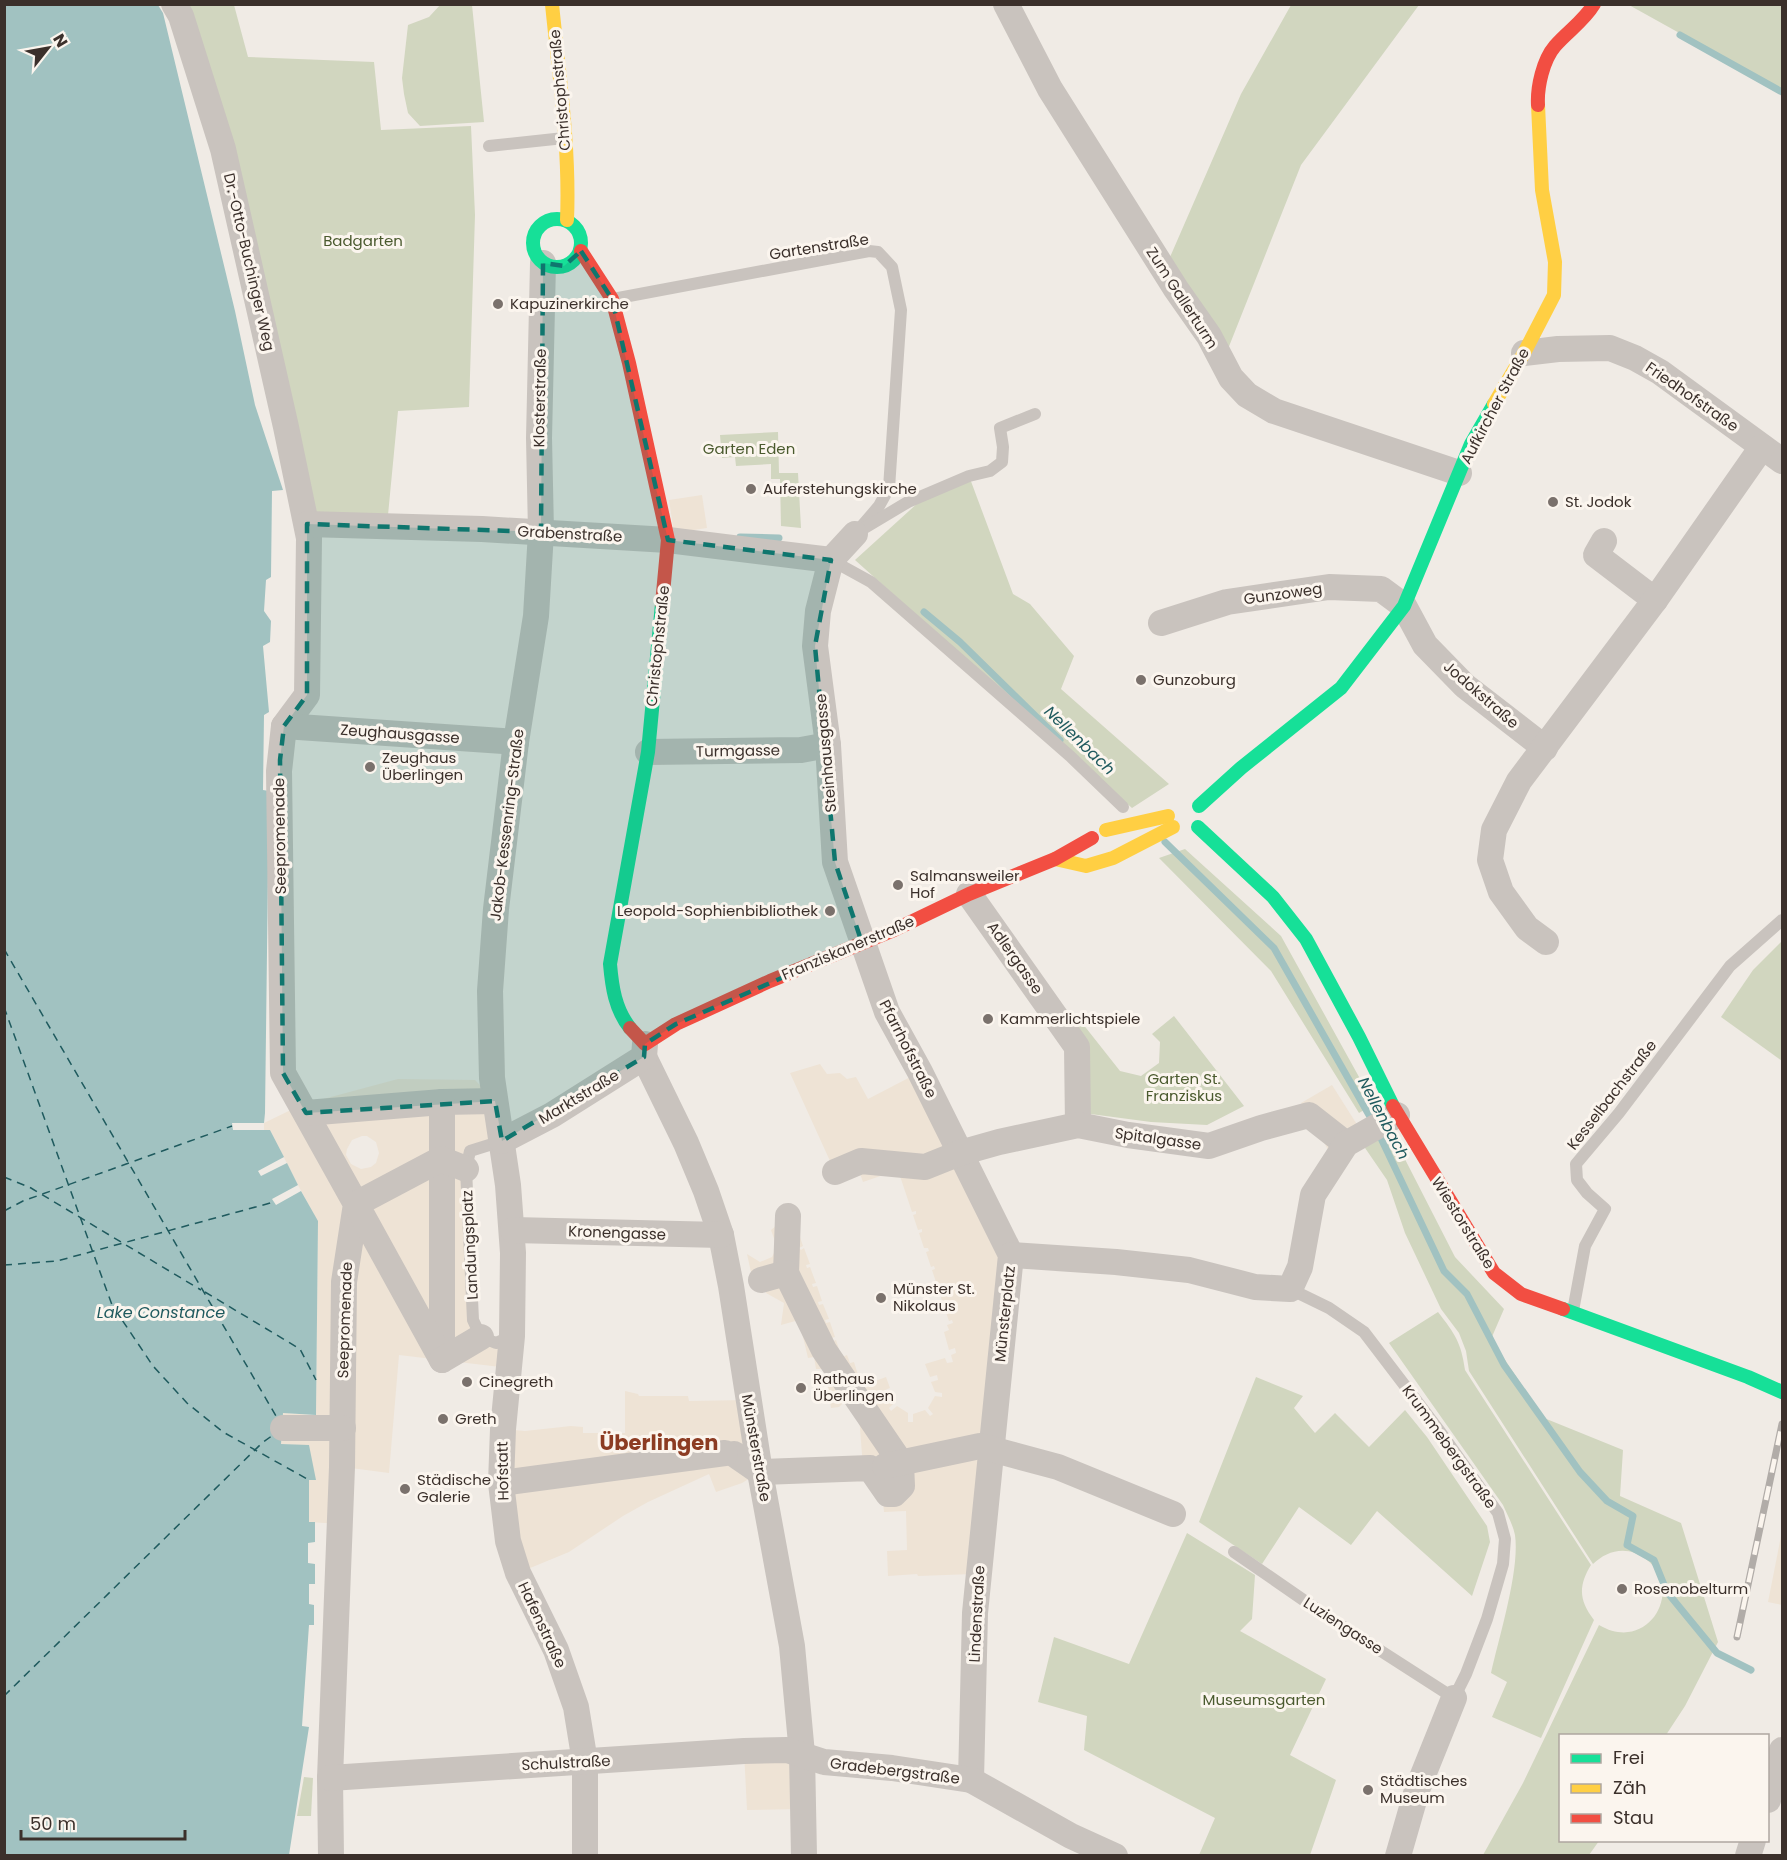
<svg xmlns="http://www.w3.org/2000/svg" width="1787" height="1860" viewBox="0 0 1787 1860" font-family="Poppins,sans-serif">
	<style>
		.green { fill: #d1d6bf }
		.plaza { fill: #eee3d5; fill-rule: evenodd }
		.water { fill: #a1c2c1 }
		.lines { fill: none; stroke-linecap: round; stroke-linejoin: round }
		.stream { stroke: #a1c2c1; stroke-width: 7 }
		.ferry { stroke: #1f5a5e; stroke-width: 1.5; stroke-dasharray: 8 6; stroke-linecap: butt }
		.lane { stroke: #c9c3be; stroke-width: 12 }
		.street { stroke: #c9c3be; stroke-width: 26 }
		.fast { stroke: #16e098; stroke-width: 14 }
		.slow { stroke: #ffcf43; stroke-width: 14 }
		.jam { stroke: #f24e42; stroke-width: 14 }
		.rail-casing { stroke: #b1aca8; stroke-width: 7 }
		.rail { stroke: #fbf5ee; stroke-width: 4.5; stroke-dasharray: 14; stroke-linecap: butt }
		.marked { fill: #0f766e; fill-opacity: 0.2; stroke: #0f766e; stroke-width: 4.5; stroke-dasharray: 12 8; stroke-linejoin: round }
		.poi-dot { fill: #7a716c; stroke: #fbf5ee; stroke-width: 2 }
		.labels { text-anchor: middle; stroke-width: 6; stroke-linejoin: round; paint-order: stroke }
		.street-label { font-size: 15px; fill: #3b302b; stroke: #fbf5ee }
		.park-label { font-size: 15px; fill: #4a5a2e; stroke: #fbf5ee }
		.poi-label { font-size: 15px; fill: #3b302b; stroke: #fbf5ee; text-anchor: start }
		.water-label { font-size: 16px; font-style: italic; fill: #1f5a5e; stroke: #fbf5ee }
		.district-label { font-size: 21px; font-weight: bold; fill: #8c3b22; stroke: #fbf5ee }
	</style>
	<rect width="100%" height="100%" fill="#f0ebe5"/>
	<g class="green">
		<polygon points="441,4 472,5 484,122 420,126 408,113 404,94 402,78 408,25 429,17"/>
		<polygon points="189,5 234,5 248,57 374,62 381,130 471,126 475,215 469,407 398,411 388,515 308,512 223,128"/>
		<polygon points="1291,5 1419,5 1301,165 1226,354 1167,264 1241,94"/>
		<polygon points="1629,5 1782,5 1782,90"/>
		<polygon points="778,432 779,473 798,473 801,528 781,526 780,479 771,479 771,464 736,466 735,457 722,458 720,435"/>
		<polygon points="969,476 1013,594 1030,604 1074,656 1061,689 1169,784 1132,808 855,560 931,491"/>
		<polygon points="1185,849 1281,936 1374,1104 1359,1113 1271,971 1159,858"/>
		<polygon points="1782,941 1782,1061 1721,1017 1753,970"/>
		<polygon points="1075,1014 1120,1071 1141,1076 1159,1063 1160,1042 1152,1034 1174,1016 1244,1106 1207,1125 1151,1122 1083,1113 1066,1020"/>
		<path d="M1388,1126L1455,1257L1504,1309L1491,1339L1544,1418L1623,1450L1620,1496L1681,1523L1718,1642L1685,1706L1666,1735L1560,1736V1840L1599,1841L1589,1855H1483L1523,1783L1599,1625C1653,1657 1691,1577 1635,1553C1620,1547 1604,1553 1593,1564L1469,1371L1466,1351L1459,1333L1441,1309L1405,1233L1387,1180L1363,1145Z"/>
		<path d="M1438,1312C1455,1334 1461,1342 1465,1370L1591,1565C1578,1586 1579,1601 1594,1620L1541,1738L1492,1717L1507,1682L1491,1673C1499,1637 1520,1570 1515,1535C1513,1525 1507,1514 1503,1505L1389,1343Z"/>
		<polygon points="1256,1377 1303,1396 1294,1408 1315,1433 1335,1413 1369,1447 1405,1410 1427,1437 1487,1526 1490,1542 1472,1596 1377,1511 1351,1545 1299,1507 1262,1564 1199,1522"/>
		<polygon points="1187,1533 1255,1575 1252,1619 1240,1631 1326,1679 1290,1755 1336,1780 1310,1855 1199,1855 1215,1818 1084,1750 1087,1716 1038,1702 1054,1637 1129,1664"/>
		<polygon points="304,1777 313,1778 311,1816 297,1816"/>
	</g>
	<g class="plaza">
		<polygon points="702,495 707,528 674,533 669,500"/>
		<polygon points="820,1064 827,1074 840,1073 847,1079 856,1077 868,1099 920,1072 1011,1255 973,1574 918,1576 917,1574 888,1576 887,1551 907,1550 906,1511 884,1512 882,1492 863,1468 859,1414 845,1401 839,1407 831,1408 825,1369 816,1369 814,1357 808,1358 799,1320 781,1325 784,1303 766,1293 760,1271 751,1272 747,1254 760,1262 772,1257 777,1247 771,1230 792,1213 803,1246 799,1248 801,1250 804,1248 810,1264 806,1265 807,1268 810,1267 816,1283 812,1284 813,1287 817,1286 822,1301 818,1302 819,1305 823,1304 829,1319 825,1320 826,1323 830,1322 835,1337 831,1338 833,1341 836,1340 841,1355 838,1359 847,1355 850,1363 854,1362 859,1378 855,1380 858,1390 867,1387 867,1384 886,1377 890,1388 883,1391 884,1394 891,1392 894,1403 889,1408 891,1411 897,1406 908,1413 908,1422 913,1422 913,1414 925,1410 930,1416 933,1414 928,1408 935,1396 942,1397 942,1393 935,1392 931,1382 938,1380 937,1375 930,1377 925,1364 945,1358 947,1363 953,1362 951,1355 956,1353 955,1348 949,1350 944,1332 949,1330 947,1325 953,1323 952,1320 949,1321 944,1307 947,1306 947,1303 943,1304 938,1288 941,1287 940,1285 937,1285 932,1270 935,1269 934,1266 931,1267 926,1252 929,1251 928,1248 924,1248 919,1233 922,1232 922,1229 918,1230 913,1215 916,1214 916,1211 912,1212 898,1170 863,1182 859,1171 835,1172 790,1073"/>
		<path d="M398,1079L475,1080L495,1101L502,1141L470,1151L473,1320L496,1343L509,1368L399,1355L389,1473L343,1467L340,1524L309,1522V1446L281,1444L283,1413L316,1415L318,1222L298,1185L270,1130H264V1123L301,1105ZM362,1136H367L376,1142L379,1153L376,1163L371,1167L361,1169L351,1164L346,1155L347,1149L352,1140Z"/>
		<polygon points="1332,1085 1363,1134 1330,1153 1301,1103"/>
		<polygon points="625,1391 638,1394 639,1396 688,1396 689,1401 747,1400 760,1472 742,1483 716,1492 709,1474 648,1502 623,1516 569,1552 518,1573 503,1429 525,1431 571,1426 583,1427 583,1433 625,1433"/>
		<polygon points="1782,1531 1782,1605 1768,1602"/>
		<polygon points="787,1750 802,1809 747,1810 744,1751"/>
	</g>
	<polygon class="water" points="5,5 158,5 163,13 235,311 255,405 283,490 272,491 271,577 266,580 264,611 271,621 270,642 263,646 269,712 264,715 263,790 269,791 265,1113 264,1123 232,1123 233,1130 270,1130 284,1157 258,1171 261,1176 287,1163 298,1185 272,1199 276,1205 301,1191 318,1221 316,1415 283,1413 281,1444 309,1445 316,1480 309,1480 309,1522 315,1522 315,1542 308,1543 308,1563 315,1564 315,1584 309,1584 309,1604 314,1605 314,1625 309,1625 302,1726 309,1727 289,1855 5,1856"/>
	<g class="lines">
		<g class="stream">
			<polyline points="1680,35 1782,92"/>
			<polyline points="740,537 779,538"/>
			<polyline points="924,612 960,642 1060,740"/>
			<polyline points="1165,842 1274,948 1373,1122"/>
			<polyline points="1378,1132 1444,1271 1467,1294 1504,1365 1580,1472 1607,1501 1633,1516 1627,1545 1654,1560 1667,1592 1717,1653 1751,1670"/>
		</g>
		<g class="ferry">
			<polyline points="4,949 276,1416"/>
			<polyline points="4,1007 112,1305 153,1366 187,1403 223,1432 309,1480"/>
			<polyline points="4,1177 31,1188 201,1290"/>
			<polyline points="4,1211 23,1201 232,1126"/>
			<polyline points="4,1265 57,1261 274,1202"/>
			<polyline points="205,1292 300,1349 316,1380"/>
			<polyline points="4,1696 262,1443 273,1435"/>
		</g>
		<g class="lane">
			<polyline points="489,146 564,138"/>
			<polyline points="613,299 869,251 878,252 892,267 901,310 889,488 879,506 855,534"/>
			<polyline points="866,527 908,502 969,476 990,471 1002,462 1003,447 1000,428 1035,414"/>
			<polyline points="831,560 871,582 1070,756 1123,807"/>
			<polyline points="502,1141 470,1151 466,1169 473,1320 481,1337 496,1343 512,1336"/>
			<polyline points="1573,1311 1585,1246 1605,1209 1587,1193 1577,1180 1576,1164 1619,1113 1730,966 1782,920"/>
			<polyline points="1234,1552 1328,1617 1454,1698 1466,1674 1487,1619 1503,1564 1505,1539 1498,1513 1441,1433 1364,1332 1329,1308 1290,1289"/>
		</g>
		<g class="street">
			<polyline points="174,4 181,16 223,149 286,427 309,538 307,695 284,726 279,771 283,1073 356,1204 344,1282 342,1467 330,1778 331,1856"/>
			<polyline points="1006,4 1050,89 1176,289 1209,336 1231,378 1247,395 1274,411 1459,473"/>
			<polyline points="543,263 539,438 541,532 536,616 516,742 496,909 490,991 492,1078 508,1185 513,1253 512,1336 503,1429 501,1483 508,1541 518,1573 556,1650 576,1707 585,1762 585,1856"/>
			<polyline points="1524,353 1558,349 1610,348 1635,358 1660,372 1782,461"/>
			<polyline points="307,524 482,529 668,540 831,560"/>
			<polyline points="855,534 831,560 818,611 815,646 828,745 835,862 887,1012 920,1072 1011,1255 975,1613 971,1780"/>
			<polyline points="1604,541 1596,555 1655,600"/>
			<polyline points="1161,623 1227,602 1329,587 1381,589 1404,606 1425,645 1465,686 1545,748"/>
			<polyline points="284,726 516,742"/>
			<polyline points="648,752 801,750 828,745"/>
			<polyline points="969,894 1077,1047 1078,1125"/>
			<polyline points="1546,942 1527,928 1501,892 1490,860 1494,830 1519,781 1655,600 1762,447"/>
			<polyline points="644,1057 686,1143 706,1191 721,1235 731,1286 760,1472 792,1646 802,1754 804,1856"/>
			<polyline points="306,1113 442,1102 495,1101"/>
			<polyline points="502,1141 552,1115 644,1057 645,1044"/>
			<polyline points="835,1172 861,1161 925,1167 960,1153 999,1142 1078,1125 1128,1135 1209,1146 1261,1128 1309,1115 1346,1144"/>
			<polyline points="513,1230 721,1235"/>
			<polyline points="1011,1255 1116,1262 1189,1270 1255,1287 1290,1289 1300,1267 1313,1195 1346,1144 1397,1115"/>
			<polyline points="786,1273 788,1216"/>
			<polyline points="442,1356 442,1102"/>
			<polyline points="442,1360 356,1204 441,1159 466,1169"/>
			<polyline points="442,1360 481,1337"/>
			<polyline points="283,1428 343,1428"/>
			<polyline points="734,1454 760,1472 870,1468 888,1494 894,1494 902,1486 901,1463 824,1350 786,1273 761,1280"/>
			<polyline points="885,1466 980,1446 1058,1467 1173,1514"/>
			<polyline points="501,1483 725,1453"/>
			<polyline points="330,1778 744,1751 787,1750 824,1762 892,1768 971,1780 1071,1836 1115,1856"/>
			<polyline points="1768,1800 1782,1750"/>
			<polyline points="1398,1856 1417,1790 1454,1698"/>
			<polyline points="1748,1856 1753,1840"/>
		</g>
		<g class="fast">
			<circle cx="557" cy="243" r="24"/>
			<polyline points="1199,806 1241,768 1341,688 1404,606 1471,444 1494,404"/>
			<polyline points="1198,827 1273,897 1306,939 1359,1037 1393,1106"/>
			<path d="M630,1028C615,1009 612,987 610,964L648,752L662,604"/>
			<polyline points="1563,1309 1748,1377 1782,1392"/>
		</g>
		<g class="slow">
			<path d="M552,4C559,75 570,148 567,220"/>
			<polyline points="1494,404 1524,353 1554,295 1555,262 1542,190 1538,105"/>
			<polyline points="1106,830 1168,816"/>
			<polyline points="1055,859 1086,866 1113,858 1173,827"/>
		</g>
		<g class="jam">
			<path d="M1538,105C1537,87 1543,60 1555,46C1568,31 1584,21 1594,4"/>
			<polyline points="581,251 612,299 629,363 668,540 662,604"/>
			<polyline points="630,1028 645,1044 676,1024 770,981 894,930 969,894 1055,859 1092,838"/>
			<polyline points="1393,1106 1494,1273 1521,1294 1563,1309"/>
		</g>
		<g class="rail-casing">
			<polyline id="rail" points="1737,1637 1782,1424"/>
		</g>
		<use href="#rail" class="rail"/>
	</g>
	<path class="marked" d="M581,251L612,299L668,540L831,560L815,646L835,862L862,943L676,1024L645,1044L644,1057L502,1141L495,1101L306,1113L283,1073L280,760L284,726L307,695V524L541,532L543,263L564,266Z"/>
	<g class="poi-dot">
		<circle cx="498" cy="304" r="6"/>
		<circle cx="751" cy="489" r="6"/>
		<circle cx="1553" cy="502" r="6"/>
		<circle cx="1141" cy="680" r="6"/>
		<circle cx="370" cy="767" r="6"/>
		<circle cx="898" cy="885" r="6"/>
		<circle cx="830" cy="911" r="6"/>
		<circle cx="988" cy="1019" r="6"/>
		<circle cx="881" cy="1298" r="6"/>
		<circle cx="467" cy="1382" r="6"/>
		<circle cx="801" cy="1388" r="6"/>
		<circle cx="443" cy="1419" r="6"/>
		<circle cx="405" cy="1489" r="6"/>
		<circle cx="1622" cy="1589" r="6"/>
		<circle cx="1368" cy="1790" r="6"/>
	</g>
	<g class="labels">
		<g class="street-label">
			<text transform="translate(560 90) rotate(-95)" y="5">Christophstraße</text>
			<text transform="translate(819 247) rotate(-9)" y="5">Gartenstraße</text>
			<text transform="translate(249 262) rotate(77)" y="5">Dr.-Otto-Buchinger Weg</text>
			<text transform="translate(1182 298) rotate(57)" y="5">Zum Gallerturm</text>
			<text transform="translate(1692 397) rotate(35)" y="5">Friedhofstraße</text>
			<text transform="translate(540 398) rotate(-89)" y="5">Klosterstraße</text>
			<text transform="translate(1495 406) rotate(-62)" y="5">Aufkircher Straße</text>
			<text transform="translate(570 534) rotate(3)" y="5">Grabenstraße</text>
			<text transform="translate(1283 594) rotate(-8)" y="5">Gunzoweg</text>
			<text transform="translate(658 646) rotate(-84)" y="5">Christophstraße</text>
			<text transform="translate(1481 695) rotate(41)" y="5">Jodokstraße</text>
			<text transform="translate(400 734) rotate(4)" y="5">Zeughausgasse</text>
			<text transform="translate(738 751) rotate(-1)" y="5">Turmgasse</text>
			<text transform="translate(826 753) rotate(-95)" y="5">Steinhausgasse</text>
			<text transform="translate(507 825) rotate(-83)" y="5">Jakob-Kessenring-Straße</text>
			<text transform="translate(280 836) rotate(-91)" y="5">Seepromenade</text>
			<text transform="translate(848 948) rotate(-23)" y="5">Franziskanerstraße</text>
			<text transform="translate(1015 958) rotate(55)" y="5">Adlergasse</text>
			<text transform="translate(908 1049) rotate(63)" y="5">Pfarrhofstraße</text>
			<text transform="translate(1612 1095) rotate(-52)" y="5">Kesselbachstraße</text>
			<text transform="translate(579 1097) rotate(-31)" y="5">Marktstraße</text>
			<text transform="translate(1158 1139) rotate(8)" y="5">Spitalgasse</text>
			<text transform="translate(1463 1223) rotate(58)" y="5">Wiestorstraße</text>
			<text transform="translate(617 1233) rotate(2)" y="5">Kronengasse</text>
			<text transform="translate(470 1245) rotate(-93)" y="5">Landungsplatz</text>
			<text transform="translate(1005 1314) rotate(-84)" y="5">Münsterplatz</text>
			<text transform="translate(345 1320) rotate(-88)" y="5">Seepromenade</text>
			<text transform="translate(1449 1447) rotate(54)" y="5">Krummebergstraße</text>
			<text transform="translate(756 1448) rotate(80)" y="5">Münsterstraße</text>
			<text transform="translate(503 1471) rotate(-91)" y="5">Hofstatt</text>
			<text transform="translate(977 1614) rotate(-87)" y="5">Lindenstraße</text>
			<text transform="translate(542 1625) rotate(65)" y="5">Hafenstraße</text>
			<text transform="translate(1343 1626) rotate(33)" y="5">Luziengasse</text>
			<text transform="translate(566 1763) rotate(-3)" y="5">Schulstraße</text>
			<text transform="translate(895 1771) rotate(7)" y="5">Gradebergstraße</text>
		</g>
		<g class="park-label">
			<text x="363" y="246">Badgarten</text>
			<text x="749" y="454">Garten Eden</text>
			<text x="1184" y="1084">Garten St.<tspan x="1184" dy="17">Franziskus</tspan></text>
			<text x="1264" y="1705">Museumsgarten</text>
		</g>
		<g class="poi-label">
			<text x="510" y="309">Kapuzinerkirche</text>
			<text x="763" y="494">Auferstehungskirche</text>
			<text x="1565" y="507">St. Jodok</text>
			<text x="1153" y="685">Gunzoburg</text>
			<text x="382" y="763">Zeughaus<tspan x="382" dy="17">Überlingen</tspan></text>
			<text x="910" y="881">Salmansweiler<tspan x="910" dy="17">Hof</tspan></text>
			<text x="818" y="916" text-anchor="end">Leopold-Sophienbibliothek</text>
			<text x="1000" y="1024">Kammerlichtspiele</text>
			<text x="893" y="1294">Münster St.<tspan x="893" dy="17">Nikolaus</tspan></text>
			<text x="813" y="1384">Rathaus<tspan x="813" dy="17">Überlingen</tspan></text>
			<text x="479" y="1387">Cinegreth</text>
			<text x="455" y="1424">Greth</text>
			<text x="417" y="1485">Städische<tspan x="417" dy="17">Galerie</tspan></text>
			<text x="1634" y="1594">Rosenobelturm</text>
			<text x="1380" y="1786">Städtisches<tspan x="1380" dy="17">Museum</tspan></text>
		</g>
		<g class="water-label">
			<text transform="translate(1080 740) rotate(44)" y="6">Nellenbach</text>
			<text transform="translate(1384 1118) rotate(62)" y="6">Nellenbach</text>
			<text x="161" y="1318">Lake Constance</text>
		</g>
		<g class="district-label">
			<text x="659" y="1450">Überlingen</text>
		</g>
	</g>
	<rect width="1787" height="1860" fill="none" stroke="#3b302b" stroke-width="12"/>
	<rect x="1559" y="1734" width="210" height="108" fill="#fbf5ee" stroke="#aea6a0" stroke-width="1.5"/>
	<rect x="1571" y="1754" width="30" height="9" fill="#16e098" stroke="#aea6a0" stroke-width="1.5"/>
	<text x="1613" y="1764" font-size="18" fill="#3b302b">Frei</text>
	<rect x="1571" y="1784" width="30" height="9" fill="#ffcf43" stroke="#aea6a0" stroke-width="1.5"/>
	<text x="1613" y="1794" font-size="18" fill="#3b302b">Zäh</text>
	<rect x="1571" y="1814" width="30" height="9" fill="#f24e42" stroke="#aea6a0" stroke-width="1.5"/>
	<text x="1613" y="1824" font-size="18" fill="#3b302b">Stau</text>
	<g transform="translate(48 48) rotate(59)" stroke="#fbf5ee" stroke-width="4.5" paint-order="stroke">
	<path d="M0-4.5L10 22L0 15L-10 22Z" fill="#3b302b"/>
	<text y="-9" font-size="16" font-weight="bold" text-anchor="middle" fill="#3b302b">N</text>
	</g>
	<path d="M21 1830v9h164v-9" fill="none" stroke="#3b302b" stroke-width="3"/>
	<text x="30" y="1830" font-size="18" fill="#3b302b" stroke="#fbf5ee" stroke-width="4.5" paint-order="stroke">50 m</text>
</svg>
